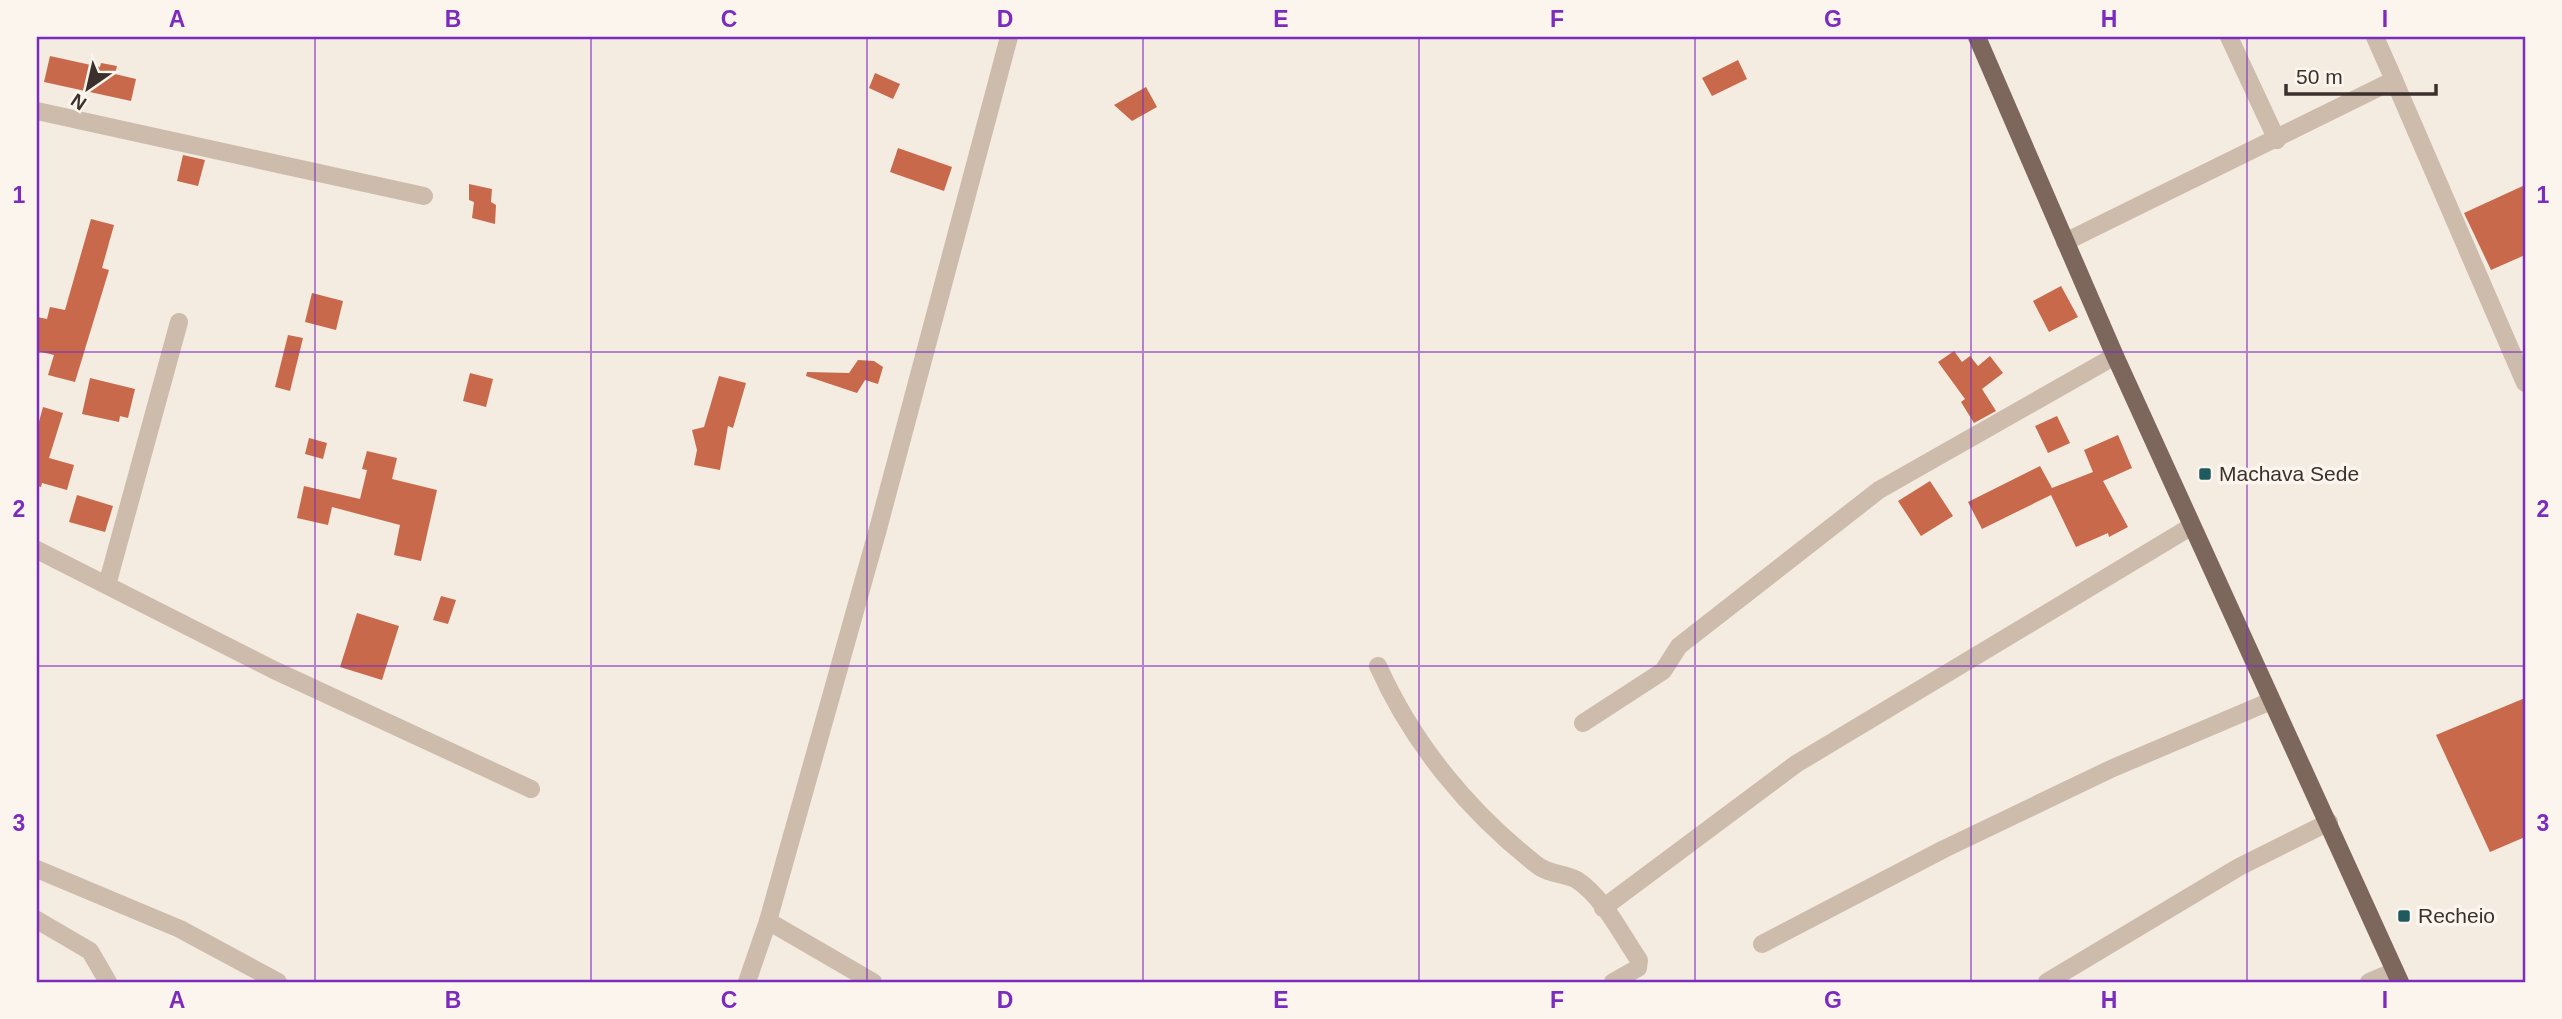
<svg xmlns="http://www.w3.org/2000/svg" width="2562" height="1019" viewBox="0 0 2562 1019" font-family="Helvetica,sans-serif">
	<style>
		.building { fill: #c8694b }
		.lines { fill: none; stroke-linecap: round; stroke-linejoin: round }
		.minor { stroke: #cdbbac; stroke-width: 18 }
		.major { stroke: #7d675c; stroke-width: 18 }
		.grid { fill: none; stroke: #7b2cbf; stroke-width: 2; stroke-opacity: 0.55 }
		.poi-dot { fill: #1f5a5e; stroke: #fbf5ee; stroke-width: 2.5 }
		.labels { text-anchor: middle; stroke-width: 7; stroke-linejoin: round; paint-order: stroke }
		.poi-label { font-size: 21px; fill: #3b302b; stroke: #fbf5ee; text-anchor: start }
		.neatline { fill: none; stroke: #7b2cbf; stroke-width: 2.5 }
		.grid-label { font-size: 23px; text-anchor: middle; font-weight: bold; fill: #7b2cbf }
	</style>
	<rect width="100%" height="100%" fill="#f4ebe1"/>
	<g class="building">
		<polygon points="50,56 100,67 101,63 117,66 115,74 136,79 131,101 44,82"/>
		<polygon points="1738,60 1747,79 1712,96 1702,78"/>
		<polygon points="875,73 900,84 893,99 869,88"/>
		<polygon points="1146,87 1157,107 1132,121 1114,105"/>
		<polygon points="898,148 952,167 944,191 890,172"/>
		<polygon points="183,155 205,160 198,186 177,181"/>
		<polygon points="469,184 492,189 491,202 496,205 495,224 472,218 474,202 469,200"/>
		<polygon points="2525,185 2525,255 2491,270 2464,213"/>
		<polygon points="91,219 114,225 102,268 109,270 75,382 48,375 54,355 37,351 37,317 47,319 50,307 65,310"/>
		<polygon points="2061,286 2078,317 2049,332 2033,301"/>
		<polygon points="312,293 343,301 336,330 305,322"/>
		<polygon points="288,335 303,338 290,391 275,387"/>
		<polygon points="1954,351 1962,362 1970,356 1978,366 1990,356 2003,373 1982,389 1996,411 1974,423 1961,402 1965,399 1938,362"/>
		<polygon points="858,360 874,361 883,367 878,384 865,380 857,393 806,376 807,372 849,373"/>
		<polygon points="470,373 493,379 486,407 463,401"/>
		<polygon points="719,376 746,383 733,428 728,426 720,470 694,465 697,450 692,430 704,427"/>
		<polygon points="90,378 135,389 128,418 120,416 119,422 82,414"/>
		<polygon points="43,407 63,413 49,458 74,465 67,490 42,483 41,487 37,486 37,429"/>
		<polygon points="2057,416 2070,443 2048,453 2035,426"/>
		<polygon points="2118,435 2132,468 2103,481 2128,527 2109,537 2108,533 2076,547 2051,495 1982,529 1968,502 2040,466 2052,488 2093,472 2084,450"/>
		<polygon points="309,438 327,443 323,459 305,454"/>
		<polygon points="367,451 397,458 392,479 437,490 421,561 394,555 400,525 332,507 328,525 297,518 304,486 360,499 367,470 362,469"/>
		<polygon points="1930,481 1953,516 1921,536 1898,501"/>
		<polygon points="77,495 113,506 105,532 69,522"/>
		<polygon points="441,596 456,600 448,624 433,620"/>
		<polygon points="357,613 399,626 382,680 340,667"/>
		<polygon points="2525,698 2525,837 2490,852 2436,735"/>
	</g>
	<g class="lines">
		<g class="minor">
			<polyline points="2229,37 2277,140"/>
			<polyline points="2394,80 2525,383"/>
			<polyline points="37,111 424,196"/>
			<polyline points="2065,242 2394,80 2375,37"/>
			<polyline points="37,550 274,670 531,789"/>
			<polyline points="107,585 179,322"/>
			<path d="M1378,666C1413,744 1469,812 1537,865C1549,875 1565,873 1577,880C1604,898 1621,934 1639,960L1638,968L1613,982"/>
			<polyline points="1583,723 1663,671 1679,646 1879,490 2115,356"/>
			<polyline points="37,869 180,929 278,982"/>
			<polyline points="1603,908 1796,764 2192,526"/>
			<polyline points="37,920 90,951 108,982"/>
			<polyline points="768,921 878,529 1009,37"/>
			<polyline points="1762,944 1944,849 2113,768 2271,701"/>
			<polyline points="747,982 768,921 873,982"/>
			<polyline points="2047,982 2239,867 2329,822"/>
			<polyline points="2369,982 2395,971"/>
		</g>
		<polyline class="major" points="1977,37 2115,356 2400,982"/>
	</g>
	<path class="grid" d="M315,37V982M591,37V982M867,37V982M1143,37V982M1419,37V982M1695,37V982M1971,37V982M2247,37V982M37,352H2525M37,666H2525"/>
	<g class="poi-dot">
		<rect x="2198" y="467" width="14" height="14" rx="3.5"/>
		<rect x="2397" y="909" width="14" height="14" rx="3.5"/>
	</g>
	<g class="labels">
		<g class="poi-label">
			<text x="2219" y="481">Machava Sede</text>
			<text x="2418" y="923">Recheio</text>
		</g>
	</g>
	<rect width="2562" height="1019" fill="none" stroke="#fbf5ee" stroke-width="77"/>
	<g transform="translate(88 88) rotate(214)" stroke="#fbf5ee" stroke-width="5" paint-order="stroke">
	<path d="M0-5L12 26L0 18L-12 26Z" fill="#3b302b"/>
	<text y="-10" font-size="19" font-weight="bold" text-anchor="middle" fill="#3b302b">N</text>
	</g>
	<path d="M2286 84v10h150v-10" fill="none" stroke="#3b302b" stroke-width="3.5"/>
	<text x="2296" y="84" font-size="21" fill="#3b302b" stroke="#fbf5ee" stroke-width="5" paint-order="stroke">50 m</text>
	<rect x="38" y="38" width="2486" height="943" class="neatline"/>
	<g class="grid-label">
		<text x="177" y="27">A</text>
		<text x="453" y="27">B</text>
		<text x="729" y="27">C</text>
		<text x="1005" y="27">D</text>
		<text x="1281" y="27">E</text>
		<text x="1557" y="27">F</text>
		<text x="1833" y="27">G</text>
		<text x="2109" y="27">H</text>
		<text x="2385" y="27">I</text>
		<text x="19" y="203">1</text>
		<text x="2543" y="203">1</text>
		<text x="19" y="517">2</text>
		<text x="2543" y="517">2</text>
		<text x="19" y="831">3</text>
		<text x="2543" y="831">3</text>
		<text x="177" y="1008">A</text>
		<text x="453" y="1008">B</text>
		<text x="729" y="1008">C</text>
		<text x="1005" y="1008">D</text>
		<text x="1281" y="1008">E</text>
		<text x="1557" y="1008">F</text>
		<text x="1833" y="1008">G</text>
		<text x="2109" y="1008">H</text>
		<text x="2385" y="1008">I</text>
	</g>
</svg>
